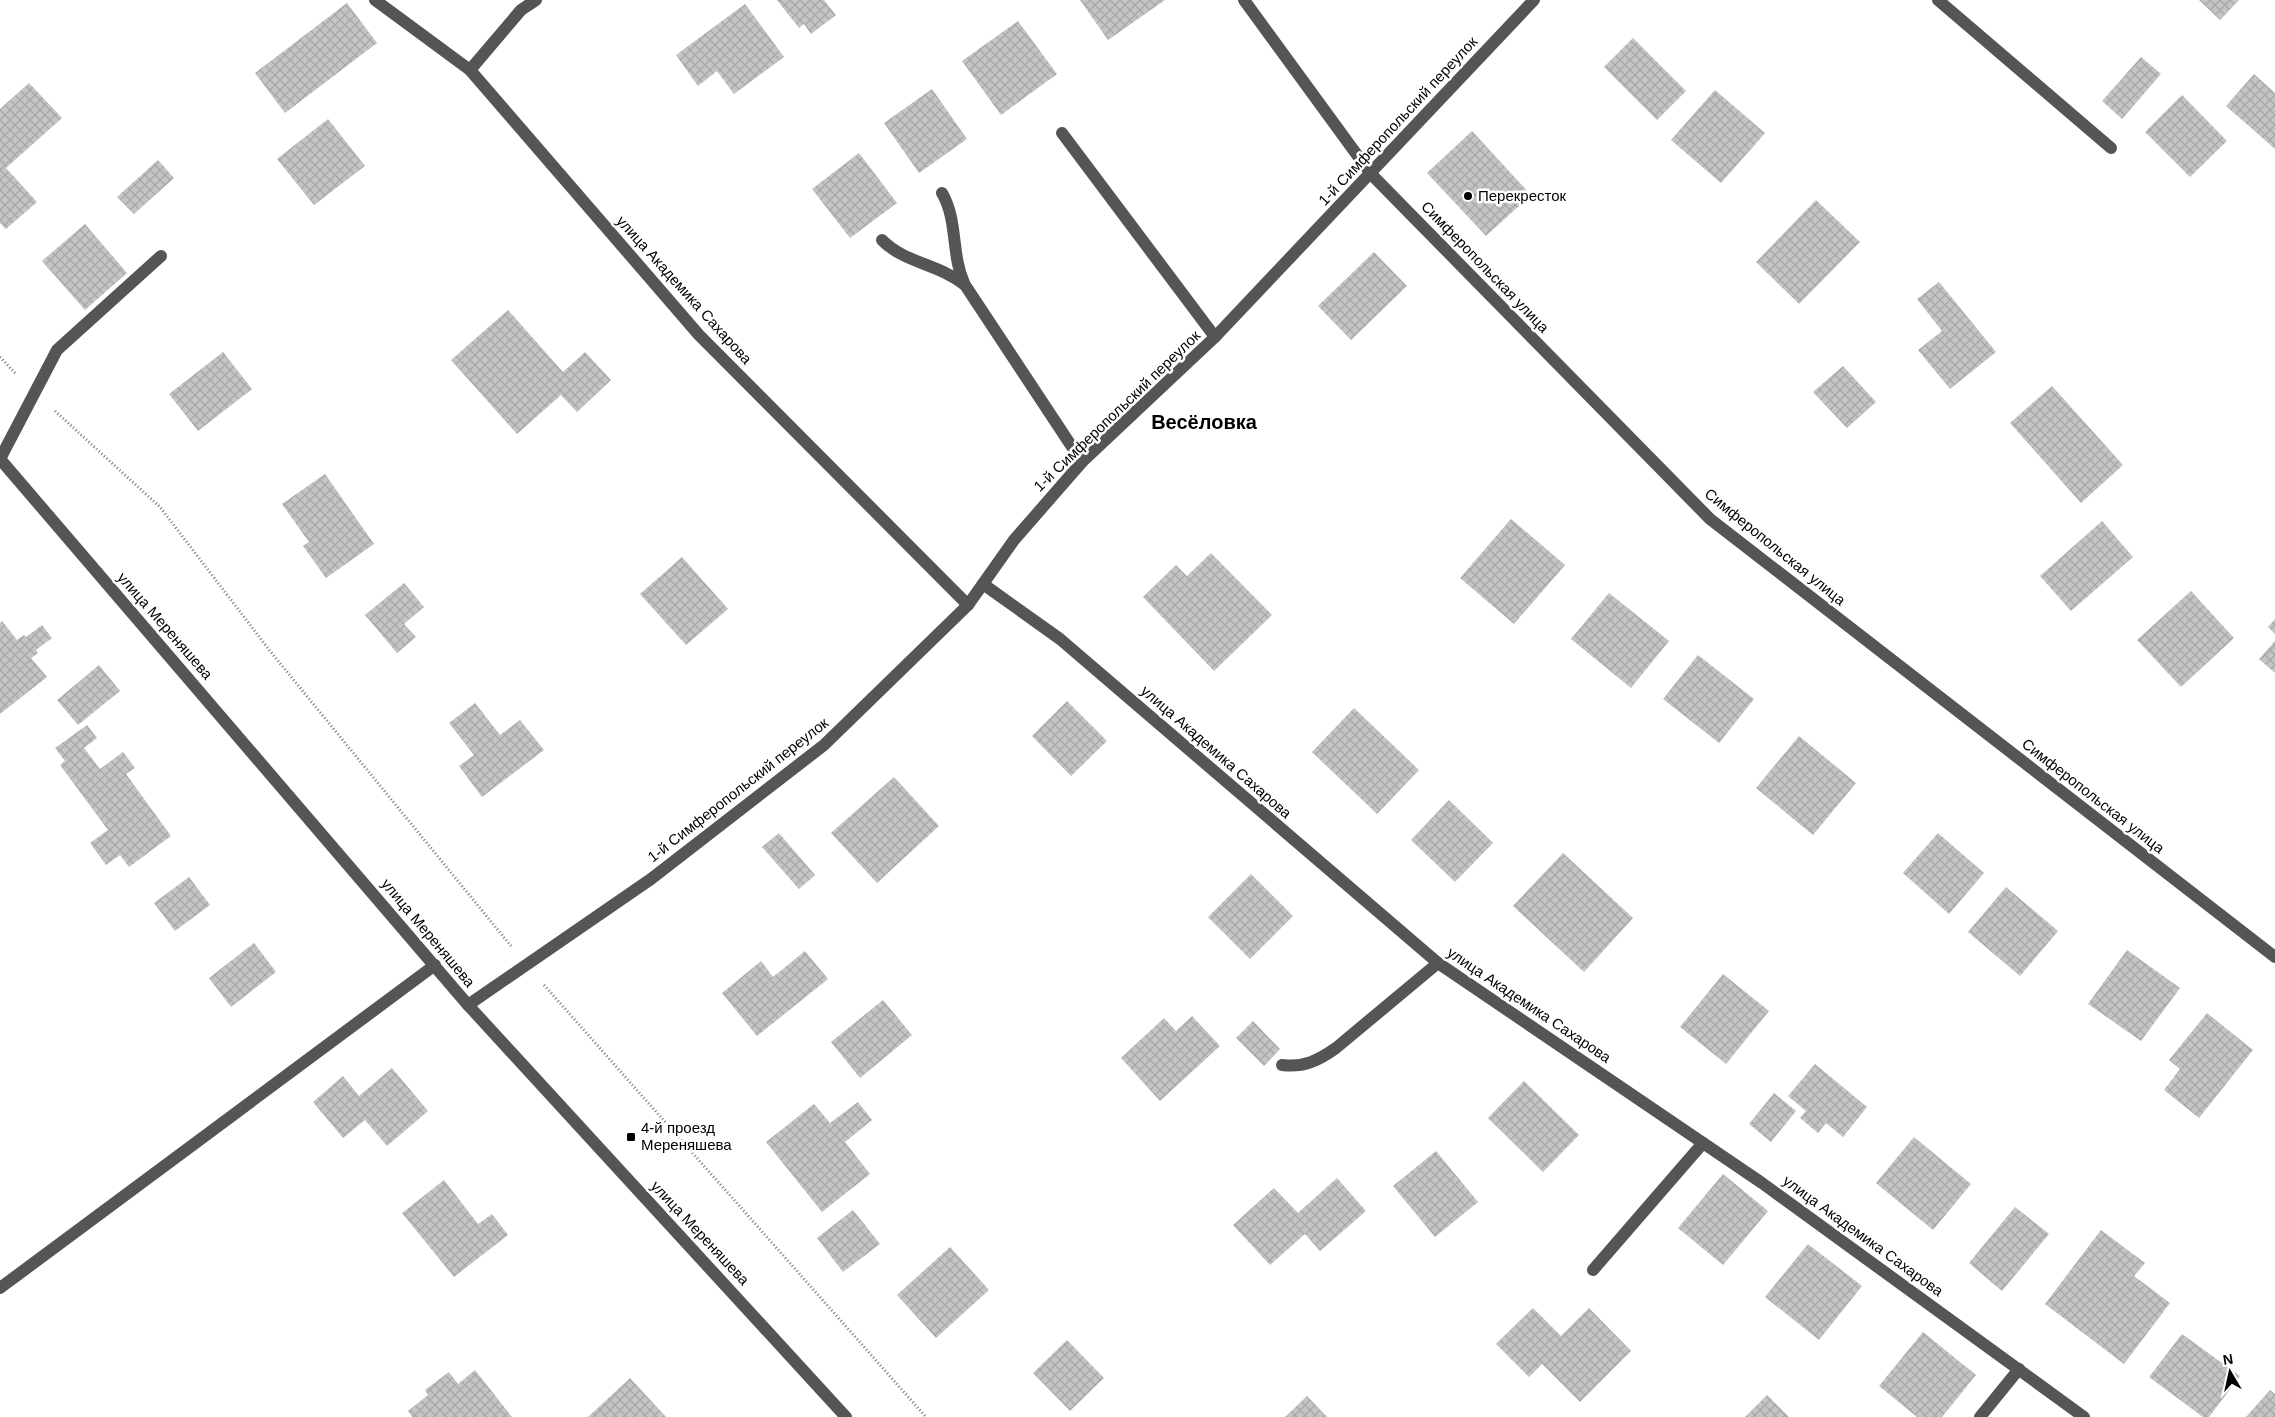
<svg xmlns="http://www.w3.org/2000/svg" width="2275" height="1417" viewBox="0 0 2275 1417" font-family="Arial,sans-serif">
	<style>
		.building { fill: url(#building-cross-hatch) }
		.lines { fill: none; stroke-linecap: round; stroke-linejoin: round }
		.path { stroke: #777; stroke-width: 3; stroke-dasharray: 1 2.5; stroke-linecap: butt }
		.minor { stroke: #555; stroke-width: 12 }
		.poi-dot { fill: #000; stroke: #fff; stroke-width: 2 }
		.labels { text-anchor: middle; stroke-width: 5; stroke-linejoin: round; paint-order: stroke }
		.street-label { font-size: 15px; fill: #000; stroke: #fff }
		.poi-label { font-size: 15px; fill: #000; stroke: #fff; text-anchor: start }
		.district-label { font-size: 20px; font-weight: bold; fill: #000; stroke: #fff }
	</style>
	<defs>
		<pattern id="building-cross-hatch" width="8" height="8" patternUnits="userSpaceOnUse" patternTransform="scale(1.25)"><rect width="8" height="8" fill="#c4c4c4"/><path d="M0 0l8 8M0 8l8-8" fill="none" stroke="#a7a7a7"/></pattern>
	</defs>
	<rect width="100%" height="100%" fill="#fff"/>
	<g class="building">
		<polygon points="777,0 824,0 836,15 811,34 804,24 799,28"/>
		<polygon points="1080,0 1165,0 1108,40"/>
		<polygon points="2199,0 2239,0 2220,20"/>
		<polygon points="347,3 377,43 285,113 255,73"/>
		<polygon points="745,4 784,57 734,94 717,71 698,86 676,55"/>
		<polygon points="1018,21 1057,74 1001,115 962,61"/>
		<polygon points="1633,38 1686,91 1657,120 1604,67"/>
		<polygon points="2141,57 2161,74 2122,119 2102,101"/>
		<polygon points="2254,74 2275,93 2275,149 2226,106"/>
		<polygon points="29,83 62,118 6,168 37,202 6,229 0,223 0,109"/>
		<polygon points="932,89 967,139 919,173 884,123"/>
		<polygon points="1715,90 1765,133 1721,183 1671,140"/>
		<polygon points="2182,95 2227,141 2190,177 2145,132"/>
		<polygon points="328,119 365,166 314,205 277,159"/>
		<polygon points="1472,131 1531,195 1486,236 1427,173"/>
		<polygon points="859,153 897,203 850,238 812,189"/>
		<polygon points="158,160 174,178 134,214 117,197"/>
		<polygon points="1816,200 1860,242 1799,304 1756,262"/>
		<polygon points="85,224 127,273 85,310 42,261"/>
		<polygon points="1374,252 1407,286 1351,340 1318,306"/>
		<polygon points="1939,282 1996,352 1950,389 1918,350 1942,331 1917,299"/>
		<polygon points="508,310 563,372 585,352 611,380 577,412 561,395 517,434 451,360"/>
		<polygon points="223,352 252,389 198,431 169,394"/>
		<polygon points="1843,366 1876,402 1847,428 1813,392"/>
		<polygon points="2052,386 2123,465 2081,503 2010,423"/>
		<polygon points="325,474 374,544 326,578 303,546 309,542 282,504"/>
		<polygon points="1511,519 1565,565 1514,624 1460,578"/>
		<polygon points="2102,521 2133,557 2071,611 2040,576"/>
		<polygon points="1211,553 1272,615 1214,671 1143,597 1176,565 1187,576"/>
		<polygon points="682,557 728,609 686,645 640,594"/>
		<polygon points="404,583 424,607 404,624 416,637 397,653 365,615"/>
		<polygon points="2191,591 2234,638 2181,687 2137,640"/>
		<polygon points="1609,593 1669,641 1631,688 1571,639"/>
		<polygon points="2275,619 2275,634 2268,627"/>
		<polygon points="2,621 17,640 24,635 26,637 42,625 52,638 36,650 38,653 31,658 47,677 0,714 0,623"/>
		<polygon points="2275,641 2275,673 2259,659"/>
		<polygon points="1698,655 1754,699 1719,743 1663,699"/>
		<polygon points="99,665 120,691 78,725 57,700"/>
		<polygon points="1067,701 1107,741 1071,776 1032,736"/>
		<polygon points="475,703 500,735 520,720 544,750 482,797 459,766 474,755 449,723"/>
		<polygon points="1354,708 1419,770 1377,814 1312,752"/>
		<polygon points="87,725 97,738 84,748 100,769 123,752 135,768 126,774 171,836 129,867 120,855 106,865 90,843 108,830 60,765 65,761 55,748"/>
		<polygon points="1799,736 1856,783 1813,835 1756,788"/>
		<polygon points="894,777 939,826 877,883 831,833"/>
		<polygon points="1449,800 1493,843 1455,882 1411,840"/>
		<polygon points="779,833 815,875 799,889 762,847"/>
		<polygon points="1938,833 1984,873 1949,914 1903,873"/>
		<polygon points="1563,853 1633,918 1584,972 1513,906"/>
		<polygon points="1251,874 1293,916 1250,959 1208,917"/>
		<polygon points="189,877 210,905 175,931 154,903"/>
		<polygon points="2006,887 2058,931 2020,976 1968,932"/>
		<polygon points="254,943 276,972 231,1007 209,978"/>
		<polygon points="2127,950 2180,988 2141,1041 2088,1004"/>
		<polygon points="805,951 828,979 757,1036 722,993 761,961 773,977"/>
		<polygon points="1723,974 1769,1011 1726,1064 1680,1027"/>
		<polygon points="883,1000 912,1035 860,1078 831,1042"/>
		<polygon points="2207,1013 2253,1050 2199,1118 2164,1090 2180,1069 2169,1060"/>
		<polygon points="1192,1016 1220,1046 1160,1101 1121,1058 1164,1018 1176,1031"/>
		<polygon points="1253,1021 1280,1049 1264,1066 1236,1038"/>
		<polygon points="1815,1064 1867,1107 1843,1137 1826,1123 1818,1133 1800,1118 1806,1111 1788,1096"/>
		<polygon points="392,1068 428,1111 387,1146 365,1120 343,1138 313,1102 343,1076 359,1096"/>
		<polygon points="1524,1081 1579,1135 1543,1172 1488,1118"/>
		<polygon points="1774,1093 1796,1111 1771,1142 1749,1124"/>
		<polygon points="858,1102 872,1120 845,1142 870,1174 822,1212 766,1142 814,1104 830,1123"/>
		<polygon points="1914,1137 1971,1184 1933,1230 1876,1183"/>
		<polygon points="1436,1151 1478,1202 1435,1237 1393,1186"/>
		<polygon points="1723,1174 1768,1211 1723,1265 1678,1228"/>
		<polygon points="1337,1178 1366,1211 1320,1251 1305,1234 1270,1265 1233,1225 1274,1188 1298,1213"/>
		<polygon points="444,1180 478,1224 492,1214 508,1235 454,1277 402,1213"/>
		<polygon points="2015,1207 2049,1234 2002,1291 1969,1263"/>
		<polygon points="853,1210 880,1244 843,1272 817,1238"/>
		<polygon points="2101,1230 2145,1263 2134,1276 2170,1303 2124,1364 2045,1304"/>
		<polygon points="1808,1244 1862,1286 1819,1340 1765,1297"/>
		<polygon points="950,1247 989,1290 936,1338 897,1295"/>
		<polygon points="1533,1308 1561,1336 1589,1308 1631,1351 1580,1402 1542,1364 1529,1377 1496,1344"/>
		<polygon points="1923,1332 1976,1375 1942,1417 1917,1417 1879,1386"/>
		<polygon points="2182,1334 2240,1376 2209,1417 2203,1417 2149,1377"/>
		<polygon points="1067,1340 1104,1378 1070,1411 1033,1373"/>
		<polygon points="475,1370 512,1417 412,1417 408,1411 428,1395 425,1390 449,1372 458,1384"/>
		<polygon points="630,1378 666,1417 588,1417"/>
		<polygon points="2270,1390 2275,1394 2275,1417 2246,1417"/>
		<polygon points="1767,1395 1789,1417 1745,1417"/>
		<polygon points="1307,1396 1327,1417 1285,1417"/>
	</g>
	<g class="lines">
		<g class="path">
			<polyline points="0,357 16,374"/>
			<polyline points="55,411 160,507 270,651 511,946"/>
			<polyline points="544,985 926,1417"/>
		</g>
		<g class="minor">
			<polyline points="375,0 470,70 699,335 968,605"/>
			<polyline points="1244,0 1371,174 1710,519 2275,957"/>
			<polyline points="1938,0 2111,148"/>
			<polyline points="470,70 521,10 536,0"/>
			<polyline points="1062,133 1215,337"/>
			<path d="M942,193C958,220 951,254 964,283"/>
			<path d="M882,240C904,263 939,264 965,285L1082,462"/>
			<polyline points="0,459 468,1005 846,1417"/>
			<polyline points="0,459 57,350 161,256"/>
			<polyline points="983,584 1060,639 1438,963 1762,1183 2084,1417"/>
			<polyline points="468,1005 651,879 824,745 968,605 1014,540 1082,462 1215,337 1534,0"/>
			<path d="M1282,1065C1304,1068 1319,1060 1336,1048L1438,963"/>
			<polyline points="1593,1270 1703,1143"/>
			<polyline points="0,1288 435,965"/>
			<polyline points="1980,1417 2019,1369"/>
		</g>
	</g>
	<g class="poi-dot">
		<circle cx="1468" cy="196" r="5"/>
		<rect x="626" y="1132" width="10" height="10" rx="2.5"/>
	</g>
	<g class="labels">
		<g class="street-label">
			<text transform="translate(1398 121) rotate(-47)" y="5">1-й Симферопольский переулок</text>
			<text transform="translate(1485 267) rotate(46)" y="5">Симферопольская улица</text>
			<text transform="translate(684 290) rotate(48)" y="5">улица Академика Сахарова</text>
			<text transform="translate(1117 411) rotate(-44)" y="5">1-й Симферопольский переулок</text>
			<text transform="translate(1775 547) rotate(39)" y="5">Симферопольская улица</text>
			<text transform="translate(165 626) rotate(49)" y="5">улица Мереняшева</text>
			<text transform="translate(1216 752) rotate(41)" y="5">улица Академика Сахарова</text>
			<text transform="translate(738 790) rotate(-38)" y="5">1-й Симферопольский переулок</text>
			<text transform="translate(2093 796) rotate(38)" y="5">Симферопольская улица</text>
			<text transform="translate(428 933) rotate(50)" y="5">улица Мереняшева</text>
			<text transform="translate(1529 1005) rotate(34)" y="5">улица Академика Сахарова</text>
			<text transform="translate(700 1233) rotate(47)" y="5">улица Мереняшева</text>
			<text transform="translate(1863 1236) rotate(36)" y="5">улица Академика Сахарова</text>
		</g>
		<g class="poi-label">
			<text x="1478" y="201">Перекресток</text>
			<text x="641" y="1133">4-й проезд<tspan x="641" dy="17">Мереняшева</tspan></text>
		</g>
		<g class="district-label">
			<text x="1204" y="429">Весёловка</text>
		</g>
	</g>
	<g transform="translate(2230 1372) rotate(351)" stroke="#ffffff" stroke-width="4" paint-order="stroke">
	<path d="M0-4L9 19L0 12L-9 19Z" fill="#000000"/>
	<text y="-8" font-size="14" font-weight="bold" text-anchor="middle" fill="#000000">N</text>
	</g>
</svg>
